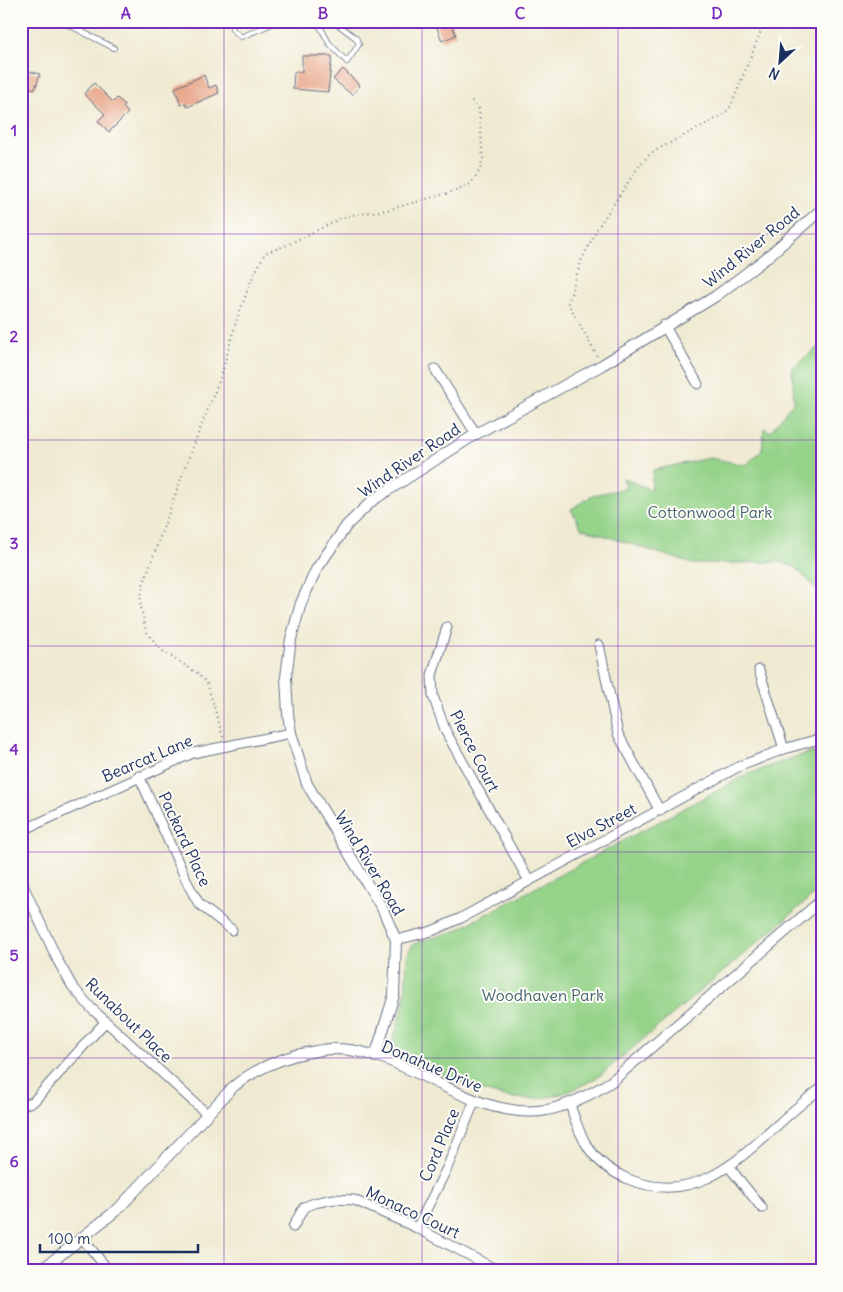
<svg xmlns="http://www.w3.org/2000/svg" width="843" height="1292" viewBox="0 0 843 1292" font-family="Delius,sans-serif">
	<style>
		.green { fill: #95d389; stroke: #588174 }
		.building { fill: #e8a487 }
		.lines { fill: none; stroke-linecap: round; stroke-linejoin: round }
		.service-casing { stroke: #657086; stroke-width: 6 }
		.minor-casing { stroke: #657086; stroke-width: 11 }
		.tertiary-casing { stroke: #657086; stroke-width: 12 }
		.path { stroke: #657086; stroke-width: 2; stroke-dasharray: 1 4; stroke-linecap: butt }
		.service { stroke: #fff; stroke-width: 4.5 }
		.minor { stroke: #fff; stroke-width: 9 }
		.tertiary { stroke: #fff; stroke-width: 10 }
		.grid { fill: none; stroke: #7b2cbf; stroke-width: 1; stroke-opacity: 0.55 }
		.labels { text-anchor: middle; stroke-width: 4; stroke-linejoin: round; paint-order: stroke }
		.street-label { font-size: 16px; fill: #1b2f5e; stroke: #fdfcf7 }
		.park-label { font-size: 16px; fill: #40606b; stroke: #fdfcf7 }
		.neatline { fill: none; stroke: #7b2cbf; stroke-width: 2 }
		.grid-label { font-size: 16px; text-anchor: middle; font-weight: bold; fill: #7b2cbf }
	</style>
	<rect width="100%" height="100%" fill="#fdfcf7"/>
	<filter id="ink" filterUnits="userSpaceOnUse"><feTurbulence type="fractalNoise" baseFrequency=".02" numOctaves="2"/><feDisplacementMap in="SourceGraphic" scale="10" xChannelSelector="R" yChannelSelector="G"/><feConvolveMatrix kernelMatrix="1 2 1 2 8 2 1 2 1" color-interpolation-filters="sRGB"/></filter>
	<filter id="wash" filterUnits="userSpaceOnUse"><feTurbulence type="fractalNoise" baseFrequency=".0096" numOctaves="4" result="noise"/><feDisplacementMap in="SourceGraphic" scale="20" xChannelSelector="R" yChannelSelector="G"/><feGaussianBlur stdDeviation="1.12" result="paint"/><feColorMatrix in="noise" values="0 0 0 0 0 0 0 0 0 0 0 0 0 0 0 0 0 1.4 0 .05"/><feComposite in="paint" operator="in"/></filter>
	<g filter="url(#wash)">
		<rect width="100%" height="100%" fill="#efead1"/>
		<g class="green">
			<polygon points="822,344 822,595 795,567 780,562 693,564 581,528 571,509 594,495 626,488 623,478 651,490 653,470 710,458 746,465 762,450 764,428 770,432 794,401 792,368"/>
			<path d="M822,750V888L602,1074C541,1114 498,1100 438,1072C425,1066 407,1061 397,1052L393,1040L405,999L407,956L413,944L455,931L746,775L795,757Z"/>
		</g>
		<g id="blocks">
			<g class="building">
				<polygon points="438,21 450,21 456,35 442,41 436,25 440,24"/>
				<polygon points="302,56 332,56 328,92 293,89 294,72 302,72"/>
				<polygon points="21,69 40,74 35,89 21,85"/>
				<polygon points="343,69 360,86 352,95 333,79"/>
				<polygon points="204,75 209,88 216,85 219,93 187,107 186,103 181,105 175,88"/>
				<polygon points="94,83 113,102 117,98 125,105 123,107 128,113 109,132 98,121 105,114 84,94"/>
			</g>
		</g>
	</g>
	<g filter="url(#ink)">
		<use href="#blocks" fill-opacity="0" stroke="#657086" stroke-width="1"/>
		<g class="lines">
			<g class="service-casing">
				<g id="service">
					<polyline points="61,21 114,48"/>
					<polyline points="233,21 232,29 241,37 279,21"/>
					<polyline points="317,21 329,43 347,62 359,44 356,38 333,21"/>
				</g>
			</g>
			<g class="minor-casing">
				<g id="minor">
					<polyline points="664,325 698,384"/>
					<polyline points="435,369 476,434"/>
					<polyline points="447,627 432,675 433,696 446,732 529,881"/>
					<polyline points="599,645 618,734 660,811"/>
					<polyline points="759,670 784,749"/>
					<polyline points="139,776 189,886 199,904 232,930"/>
					<polyline points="21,831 193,753 291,733"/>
					<polyline points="21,881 58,961 72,986 91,1008 207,1114"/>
					<polyline points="396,940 432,931 461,918 738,767 784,749 822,738"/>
					<path d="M570,1104C580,1139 592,1164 628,1179C713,1214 760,1130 822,1088"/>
					<polyline points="21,1105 33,1102 105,1022"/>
					<polyline points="729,1167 762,1208"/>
					<polyline points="293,1227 304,1207 314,1203 334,1199 354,1200 417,1228 499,1271"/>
					<polyline points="417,1228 447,1168 475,1100"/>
					<polyline points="82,1238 109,1271"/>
				</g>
			</g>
			<g class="tertiary-casing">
				<g id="tertiary">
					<polyline points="375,1057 394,995 396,940 383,910 307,784 291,733 288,714 286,677 291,639 301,603 316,570 347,525 373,500 476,434 602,365 716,296 765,259 822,209"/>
					<path d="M40,1271L118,1209L233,1087C252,1071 272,1062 296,1055C307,1053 319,1050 330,1049C407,1046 468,1123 547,1110C571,1105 592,1094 612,1081L822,900"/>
				</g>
			</g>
			<g class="path">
				<polyline points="597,356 568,303 581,261 597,229 639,166 651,153 723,115 731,106 765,21"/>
				<polyline points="223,737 207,683 197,673 161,650 146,631 140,602 143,585 184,470 221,376 236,322 251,281 265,253 287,245 346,216 387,210 459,190 470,184 475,178 480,170 483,158 479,109 470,99"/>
			</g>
			<use href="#service" class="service"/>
			<use href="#minor" class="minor"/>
			<use href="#tertiary" class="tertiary"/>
		</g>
	</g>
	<path class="grid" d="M224,21V1271M422,21V1271M618,21V1271M21,234H822M21,440H822M21,646H822M21,852H822M21,1058H822"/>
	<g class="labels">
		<g class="street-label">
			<text transform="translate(751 247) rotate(-39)" y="6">Wind River Road</text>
			<text transform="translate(409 460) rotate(-34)" y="6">Wind River Road</text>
			<text transform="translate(475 751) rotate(63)" y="6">Pierce Court</text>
			<text transform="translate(147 758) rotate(-23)" y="6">Bearcat Lane</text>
			<text transform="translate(601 825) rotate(-28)" y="6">Elva Street</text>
			<text transform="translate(185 839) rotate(65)" y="6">Packard Place</text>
			<text transform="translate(370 863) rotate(59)" y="6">Wind River Road</text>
			<text transform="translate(129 1020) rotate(44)" y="6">Runabout Place</text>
			<text transform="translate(432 1066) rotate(23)" y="6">Donahue Drive</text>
			<text transform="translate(439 1145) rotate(-67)" y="6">Cord Place</text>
			<text transform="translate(413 1212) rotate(25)" y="6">Monaco Court</text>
		</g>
		<g class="park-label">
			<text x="710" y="518">Cottonwood Park</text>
			<text x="543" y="1001">Woodhaven Park</text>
		</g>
	</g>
	<rect width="843" height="1292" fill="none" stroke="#fdfcf7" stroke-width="55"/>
	<g transform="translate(780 62) rotate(206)" stroke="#fdfcf7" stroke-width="4" paint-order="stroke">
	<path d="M0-4L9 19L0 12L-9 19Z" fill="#1b2f5e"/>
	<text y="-8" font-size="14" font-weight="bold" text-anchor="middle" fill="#1b2f5e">N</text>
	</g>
	<path d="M40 1244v8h158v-8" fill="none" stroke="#1b2f5e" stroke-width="2.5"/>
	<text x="48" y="1244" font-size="15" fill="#1b2f5e" stroke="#fdfcf7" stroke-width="4" paint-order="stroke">100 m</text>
	<rect x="28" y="28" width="788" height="1236" class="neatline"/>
	<g class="grid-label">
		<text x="126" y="19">A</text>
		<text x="323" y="19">B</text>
		<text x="520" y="19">C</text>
		<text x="717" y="19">D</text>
		<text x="14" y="136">1</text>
		<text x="14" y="342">2</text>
		<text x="14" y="549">3</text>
		<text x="14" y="755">4</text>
		<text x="14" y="961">5</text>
		<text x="14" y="1167">6</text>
	</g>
</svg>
